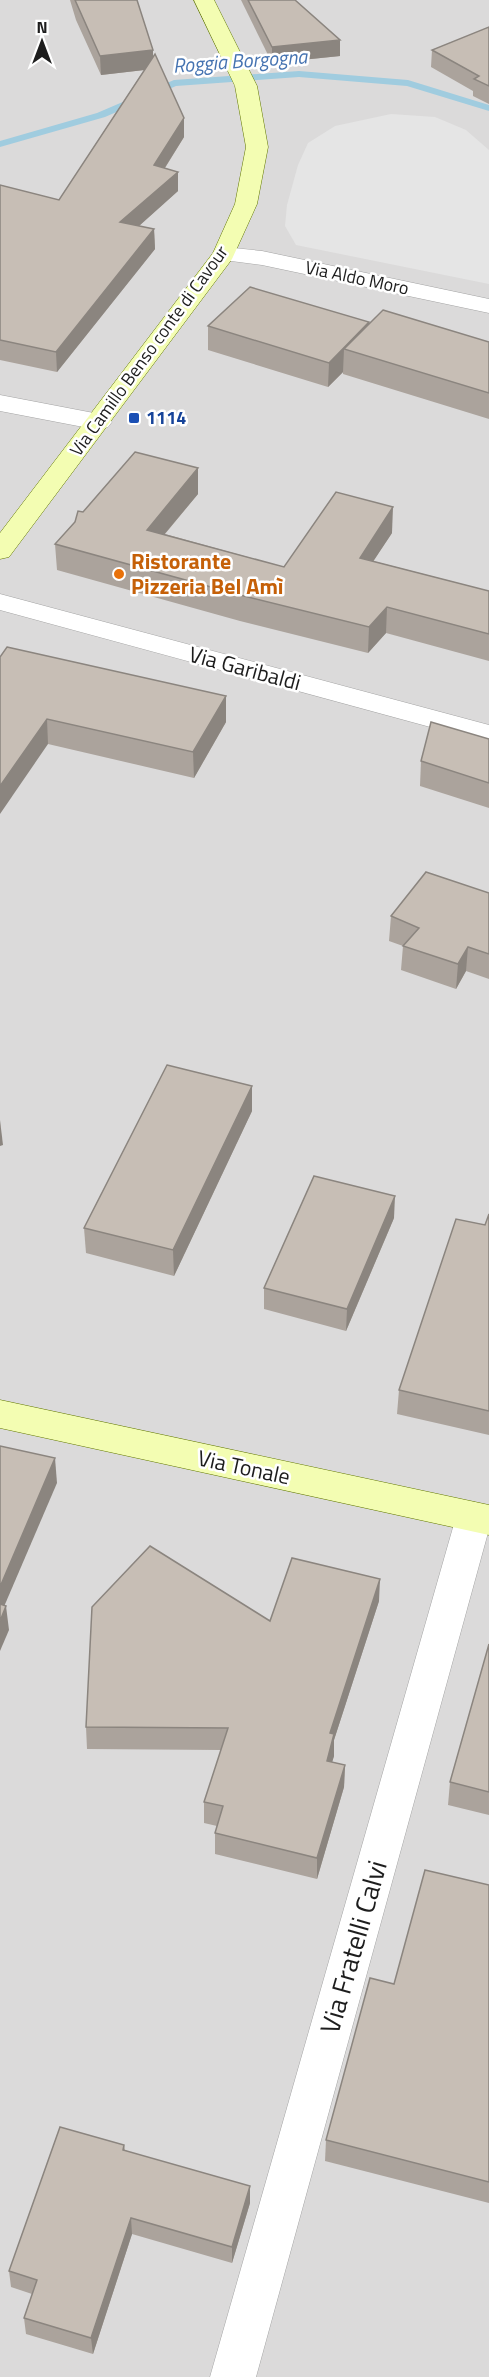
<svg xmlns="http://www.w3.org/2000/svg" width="489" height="2377" viewBox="0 0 489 2377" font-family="'Titillium Web',sans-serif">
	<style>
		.residential { fill: #dbdada }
		.parking { fill: #e5e5e5 }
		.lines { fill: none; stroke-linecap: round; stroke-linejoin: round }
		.stream { fill: #a0ccdf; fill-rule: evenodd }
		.street-casing { stroke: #a4a4a4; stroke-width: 1 }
		.secondary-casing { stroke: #627800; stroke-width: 1 }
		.street { fill: #fff; fill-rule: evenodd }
		.secondary { fill: #f3fdb2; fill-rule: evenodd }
		.wall { fill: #aba39c }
		.shaded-wall { fill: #8b857f }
		.building { fill: #c7beb5; stroke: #8b857f; stroke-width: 1.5 }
		.transit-dot { fill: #1a4fb4; stroke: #fff; stroke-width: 2 }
		.food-dot { fill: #e8710a; stroke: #fff; stroke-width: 2 }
		.labels { text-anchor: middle; stroke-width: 5; stroke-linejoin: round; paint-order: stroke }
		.far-street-label { font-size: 18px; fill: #1d1d1d; stroke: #fff }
		.far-transit-label { font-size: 18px; font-weight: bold; fill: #164399; stroke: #fff; text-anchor: start }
		.far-water-label { font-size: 20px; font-style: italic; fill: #4573b1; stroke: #fff }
		.food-label { font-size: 22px; font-weight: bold; fill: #c56008; stroke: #fff; text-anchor: start }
		.street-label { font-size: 22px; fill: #1d1d1d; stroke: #fff }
		.near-street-label { font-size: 27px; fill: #1d1d1d; stroke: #fff }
	</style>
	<rect width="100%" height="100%" fill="#efebe2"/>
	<rect class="residential" x="0" y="0" width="489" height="2377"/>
	<polygon class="parking" points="391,114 435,117 466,130 489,150 489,284 296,245 285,226 287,205 298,165 308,143 335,126"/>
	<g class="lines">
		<polygon class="stream" points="299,71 408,80 489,105 489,111 407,86 299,77 176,86 105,117 0,147 0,141 97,113 174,80"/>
		<g class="street-casing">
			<g id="street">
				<polygon points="224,247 262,251 489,299 489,313 262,265 216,259 212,254 216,249"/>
				<polygon points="0,395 99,414 108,417 112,422 108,427 99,430 0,411"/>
				<polygon points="0,594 489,725 489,743 0,610"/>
				<polygon points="474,1502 487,1507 489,1529 256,2377 210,2377 456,1517 461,1507"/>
			</g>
		</g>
		<g class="secondary-casing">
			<g id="secondary">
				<polygon points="194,0 214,0 257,86 268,147 257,204 232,259 9,557 0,559 0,533 213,253 235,204 246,147 235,86"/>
				<polygon points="0,1400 489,1505 489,1535 0,1428"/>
			</g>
		</g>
		<use href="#street" class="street"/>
		<use href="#secondary" class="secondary"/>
	</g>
	<g class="wall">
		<polygon points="70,0 137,0 153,50 153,57 184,118 184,137 165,168 178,172 178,191 139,226 154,229 155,249 57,372 0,360 0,185 59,200 144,70 101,75 76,20"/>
		<polygon points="241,0 295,0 340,56 272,63"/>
		<polygon points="489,27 489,104 473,96 473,91 431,67 432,50"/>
		<polygon points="368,325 489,342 489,419 343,374 343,372 328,387 208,350 208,326"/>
		<polygon points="198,494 165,534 284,567 392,533 373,561 489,591 489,661 386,633 368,653 240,621 57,570 55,544 83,512"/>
		<polygon points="0,657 226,696 226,722 194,778 48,744"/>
		<polygon points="489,739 489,808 420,786 421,761"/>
		<polygon points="489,893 489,979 466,971 456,989 401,970 403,946 389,941 391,916"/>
		<polygon points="252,1086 252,1111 174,1276 86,1253 84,1228"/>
		<polygon points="489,1214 489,1435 397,1414 399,1390 485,1225"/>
		<polygon points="394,1218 346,1331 264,1309 264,1288"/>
		<polygon points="379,1601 334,1740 334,1756 332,1762 345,1765 344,1787 317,1879 215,1854 215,1833 217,1826 204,1823 204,1802 221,1750 87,1749 86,1727 270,1621"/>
		<polygon points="489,1644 489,1815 448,1805 450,1782"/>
		<polygon points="489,1885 489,2203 325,2161 326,2140 394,1984"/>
		<polygon points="124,2145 125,2150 250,2203 232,2263 132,2234 93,2354 26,2334 24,2318 32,2294 11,2287 9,2271"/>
	</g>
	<g class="shaded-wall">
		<polygon points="340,40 340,56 272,63 272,47"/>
		<polygon points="153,50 153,69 101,75 100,56"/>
		<polygon points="184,118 184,137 154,185 154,165"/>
		<polygon points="178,172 178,191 121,242 120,222"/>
		<polygon points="154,229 155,249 57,372 56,352"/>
		<polygon points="369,322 368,347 344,349 343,372 328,387 329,363"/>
		<polygon points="198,468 198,494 147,555 147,530"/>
		<polygon points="393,507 392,533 359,583 360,558"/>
		<polygon points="387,607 386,633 368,653 369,627"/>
		<polygon points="226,696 226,722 194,778 193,752"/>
		<polygon points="47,719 48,744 0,814 0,786"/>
		<polygon points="468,947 466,971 456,989 458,964"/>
		<polygon points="252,1086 252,1111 174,1276 173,1250"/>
		<polygon points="0,1120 3,1145 0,1146"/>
		<polygon points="395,1196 394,1218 346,1331 347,1309"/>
		<polygon points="55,1458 57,1483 0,1616 0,1587"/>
		<polygon points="380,1579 379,1601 334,1740 334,1756 326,1782 327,1761 330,1733"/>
		<polygon points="6,1606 9,1630 0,1651 0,1621"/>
		<polygon points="345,1765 344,1787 317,1879 317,1858"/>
		<polygon points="250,2186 250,2203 232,2263 232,2247"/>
		<polygon points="131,2218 132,2234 93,2354 91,2338"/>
	</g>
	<g class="building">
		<polygon points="75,0 137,0 153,50 100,56"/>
		<polygon points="248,0 295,0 340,40 272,47"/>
		<polygon points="489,27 489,86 474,79 479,76 432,50"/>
		<polygon points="155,54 184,118 154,165 178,172 120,222 154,229 56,352 0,340 0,185 59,200"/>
		<polygon points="250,287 369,322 329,363 208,326"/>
		<polygon points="383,310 489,342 489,393 344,349"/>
		<polygon points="135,452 198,468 147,530 284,567 336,492 393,507 360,558 489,591 489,634 387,607 369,627 240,595 55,544 75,522 78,511 83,512"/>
		<polygon points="7,647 226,696 193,752 47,719 0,786 0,657"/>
		<polygon points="431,722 489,739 489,783 421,761"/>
		<polygon points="426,872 489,893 489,954 468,947 458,964 403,946 419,928 391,916"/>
		<polygon points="167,1065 252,1086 173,1250 84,1228"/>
		<polygon points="314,1176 395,1196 347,1309 264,1288"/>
		<polygon points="489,1214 489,1411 399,1390 456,1219 485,1225"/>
		<polygon points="0,1446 55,1458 0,1587"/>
		<polygon points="150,1546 270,1621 292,1558 380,1579 330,1733 334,1734 327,1761 345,1765 317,1858 215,1833 223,1806 204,1802 228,1728 86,1727 92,1607"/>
		<polygon points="0,1604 6,1606 0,1621"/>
		<polygon points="489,1644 489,1792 450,1782"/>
		<polygon points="425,1870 489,1885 489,2182 326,2140 370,1978 394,1984"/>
		<polygon points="60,2127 124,2145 123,2150 250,2186 232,2247 131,2218 91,2338 24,2318 37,2280 9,2271"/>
	</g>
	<rect class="transit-dot" x="128" y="412" width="12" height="12" rx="3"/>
	<circle class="food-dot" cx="119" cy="574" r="6"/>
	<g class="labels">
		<g class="far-street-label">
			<text transform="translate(357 278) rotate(12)" y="6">Via Aldo Moro</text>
			<text transform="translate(149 351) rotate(-54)" y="6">Via Camillo Benso conte di Cavour</text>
		</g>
		<g class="far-transit-label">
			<text x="146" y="424">1114</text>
		</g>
		<g class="far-water-label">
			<text transform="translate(240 61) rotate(-4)" y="7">Roggia Borgogna</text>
		</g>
		<g class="food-label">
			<text x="131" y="569">Ristorante<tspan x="131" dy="25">Pizzeria Bel Amì</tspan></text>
		</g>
		<g class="street-label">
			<text transform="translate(245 668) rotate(15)" y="8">Via Garibaldi</text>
			<text transform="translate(244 1467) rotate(12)" y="8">Via Tonale</text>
		</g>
		<g class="near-street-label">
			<text transform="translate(354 1947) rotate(-74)" y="9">Via Fratelli Calvi</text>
		</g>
	</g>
	<g transform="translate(42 42)" stroke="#ffffff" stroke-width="4.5" paint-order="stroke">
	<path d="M0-4.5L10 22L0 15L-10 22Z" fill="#1d1d1d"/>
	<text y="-9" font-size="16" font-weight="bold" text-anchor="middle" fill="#1d1d1d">N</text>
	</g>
</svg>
